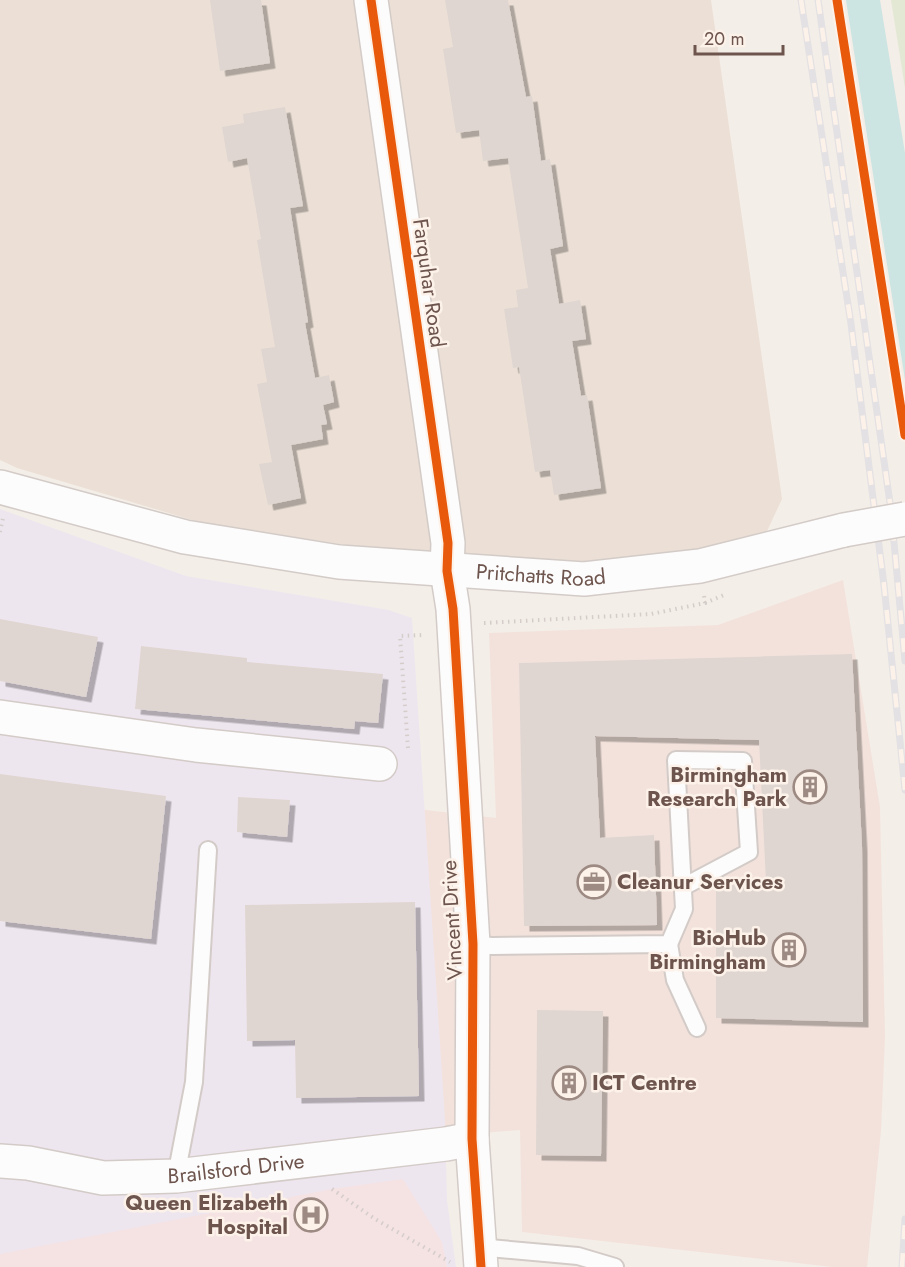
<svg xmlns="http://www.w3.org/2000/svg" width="905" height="1267" viewBox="0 0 905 1267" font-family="Jost,sans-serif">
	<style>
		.residential { fill: #ece0d6 }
		.commercial { fill: #f3e2dc }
		.education { fill: #eee6ef }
		.medical { fill: #f5e2e3 }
		.green { fill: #e3e8d4 }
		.water { fill: #cce4e2 }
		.building { fill: #e0d6d1; filter: url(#shadow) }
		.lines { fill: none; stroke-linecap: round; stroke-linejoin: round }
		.service-casing { stroke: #d3cbc7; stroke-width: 20 }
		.minor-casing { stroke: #d3cbc7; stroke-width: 36 }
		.tertiary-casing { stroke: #d3cbc7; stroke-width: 36 }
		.path { stroke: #d4cdca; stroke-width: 4; stroke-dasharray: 1.5 4.5; stroke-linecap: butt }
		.service { stroke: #fdfcfc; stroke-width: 16 }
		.minor { stroke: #fdfcfc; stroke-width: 33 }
		.tertiary { stroke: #fdfcfc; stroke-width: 33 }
		.rail-casing { stroke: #e3e1e3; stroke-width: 7 }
		.rail { stroke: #fcf2e9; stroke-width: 4.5; stroke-dasharray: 14; stroke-linecap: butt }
		.tertiary-bridge-casing { stroke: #d3cbc7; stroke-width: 36; stroke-linecap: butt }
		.tertiary-bridge { stroke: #fdfcfc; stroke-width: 33 }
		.cycleway-casing { stroke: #fcf2e9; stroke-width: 13 }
		.cycleway { stroke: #e8590c; stroke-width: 9 }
		.labels { text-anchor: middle; stroke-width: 5; stroke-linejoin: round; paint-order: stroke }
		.street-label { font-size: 21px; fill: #6d544d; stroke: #fcf2e9 }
		.poi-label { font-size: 21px; font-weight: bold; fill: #6d544d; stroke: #fcf2e9; text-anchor: end }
	</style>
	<defs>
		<filter id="shadow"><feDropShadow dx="5.5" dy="5.5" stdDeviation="0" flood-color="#0004"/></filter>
	</defs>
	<rect width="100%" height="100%" fill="#f4eee8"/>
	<polygon class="residential" points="0,0 711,0 782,499 761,544 562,565 430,558 199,522 17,468 0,460"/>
	<polygon class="commercial" points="843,580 880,807 885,1037 881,1131 867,1267 832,1267 522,1232 520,1130 105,1162 391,806 496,818 489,633 718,625"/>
	<polygon class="education" points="0,509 186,576 389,610 412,618 445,1120 447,1200 456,1267 0,1267"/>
	<polygon class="medical" points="403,1179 442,1242 447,1267 0,1267 0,1254 332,1189"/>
	<polygon class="green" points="891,0 905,0 905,88"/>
	<polygon class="water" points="846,0 880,0 905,153 905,380"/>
	<g class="building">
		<polygon points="210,0 261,0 270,63 220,71"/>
		<polygon points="445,0 508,0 526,97 532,96 541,161 550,159 563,246 550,249 559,304 580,300 586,339 572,341 581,396 587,395 601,488 554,495 550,470 535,472 519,367 513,368 504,309 518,307 516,290 528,288 508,158 483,161 479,130 456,133 443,49 453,47"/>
		<polygon points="285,107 303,206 290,208 308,322 305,323 315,378 329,375 334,402 323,405 327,424 321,425 323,439 291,445 301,498 268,505 259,464 272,462 257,384 267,382 261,349 275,347 257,240 261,239 247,158 228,162 222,127 244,123 243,114"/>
		<polygon points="0,619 98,637 86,697 0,681"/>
		<polygon points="141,646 247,658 247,662 383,674 378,723 355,721 354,729 135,709"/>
		<polygon points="852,654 862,846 863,1022 716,1018 716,882 766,882 759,740 595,736 600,838 654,835 657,925 524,926 519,663"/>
		<polygon points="0,774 166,796 151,939 0,921"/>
		<polygon points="238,797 290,800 287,837 237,832"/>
		<polygon points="415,902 419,1096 296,1098 295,1040 247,1041 245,905"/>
		<polygon points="537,1010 603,1011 601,1156 536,1155"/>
	</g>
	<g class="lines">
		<g class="service-casing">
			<g id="service">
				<polyline points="473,944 491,946 669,944 684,909 676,760 743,761 749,852 683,887"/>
				<polyline points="669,944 675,980 697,1028"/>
				<polyline points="176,1176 194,1082 208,850"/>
				<polyline points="478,1247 578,1256 615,1267"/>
			</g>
		</g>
		<g class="minor-casing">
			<g id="minor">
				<polyline points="371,0 448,543 447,571"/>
				<polyline points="0,717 196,745 380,764"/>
				<path id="s1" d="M0,1161L28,1163L103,1178L176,1176L446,1144L472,1139"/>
			</g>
		</g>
		<g class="tertiary-casing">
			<g id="tertiary">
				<path id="s2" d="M0,487L185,537L339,562L584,579L700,566L844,530"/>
				<polyline points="447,571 453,609 473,944 472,1139 481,1267"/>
			</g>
		</g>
		<g class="path">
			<polyline points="0,532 3,518"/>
			<polyline points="705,603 724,595"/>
			<polyline points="484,623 651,614 705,603 704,595"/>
			<polyline points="408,748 400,636 424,635"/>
			<polyline points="332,1189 375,1219 450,1262"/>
		</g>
		<use href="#service" class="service"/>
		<use href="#minor" class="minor"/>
		<use href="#tertiary" class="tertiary"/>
		<g class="rail-casing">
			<g id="rail">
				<polyline points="801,0 851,324 884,585 905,790"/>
				<polyline points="818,0 891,510 905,661"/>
				<polyline points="902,1267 905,1219"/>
			</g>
		</g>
		<use href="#rail" class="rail"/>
		<g class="tertiary-bridge-casing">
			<polyline id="tertiary-bridge" points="844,530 905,519"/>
		</g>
		<use href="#tertiary-bridge" class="tertiary-bridge"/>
		<g class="cycleway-casing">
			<g id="cycleway">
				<polyline points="371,0 448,543 447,571 453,609 473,944 472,1139 481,1267"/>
				<polyline points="837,0 905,435"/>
			</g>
		</g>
		<use href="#cycleway" class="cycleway"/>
	</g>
	<defs>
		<g id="building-ring" transform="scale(1.725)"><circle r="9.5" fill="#fcf2e9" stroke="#9c8a83" stroke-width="1.5"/><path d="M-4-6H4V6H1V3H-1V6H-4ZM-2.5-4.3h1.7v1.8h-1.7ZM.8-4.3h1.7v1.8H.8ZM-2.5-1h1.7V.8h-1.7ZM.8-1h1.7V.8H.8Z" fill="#9c8a83"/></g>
		<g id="office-ring" transform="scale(1.725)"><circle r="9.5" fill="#fcf2e9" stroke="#9c8a83" stroke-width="1.5"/><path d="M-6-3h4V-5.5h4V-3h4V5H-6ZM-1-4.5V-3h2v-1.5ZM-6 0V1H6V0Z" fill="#9c8a83"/></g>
		<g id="hospital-ring" transform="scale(1.725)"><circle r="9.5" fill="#fcf2e9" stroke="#9c8a83" stroke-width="1.5"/><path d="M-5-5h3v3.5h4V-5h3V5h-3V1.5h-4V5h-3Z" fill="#9c8a83"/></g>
	</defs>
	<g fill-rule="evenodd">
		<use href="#building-ring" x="810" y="787"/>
		<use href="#office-ring" x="594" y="882"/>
		<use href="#building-ring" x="789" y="950"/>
		<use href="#building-ring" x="569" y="1083"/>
		<use href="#hospital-ring" x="311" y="1215"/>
	</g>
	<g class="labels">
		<g class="street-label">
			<text transform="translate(429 283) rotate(82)" y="7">Farquhar Road</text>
			<text dy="7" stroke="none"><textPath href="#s2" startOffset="550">Pritchatts Road</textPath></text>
			<text transform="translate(452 920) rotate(-93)" y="7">Vincent Drive</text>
			<text dy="7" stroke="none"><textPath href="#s1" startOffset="238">Brailsford Drive</textPath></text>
		</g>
		<g class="poi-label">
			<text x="787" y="782">Birmingham<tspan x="787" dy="24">Research Park</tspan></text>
			<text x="617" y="889" text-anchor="start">Cleanur Services</text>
			<text x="766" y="945">BioHub<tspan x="766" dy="24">Birmingham</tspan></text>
			<text x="592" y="1090" text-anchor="start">ICT Centre</text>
			<text x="288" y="1210">Queen Elizabeth<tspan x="288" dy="24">Hospital</tspan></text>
		</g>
	</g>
	<path d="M695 45v9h88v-9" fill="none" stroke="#6d544d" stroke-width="3"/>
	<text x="704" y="45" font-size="18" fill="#6d544d" stroke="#fcf2e9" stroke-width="4.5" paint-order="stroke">20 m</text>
</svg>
